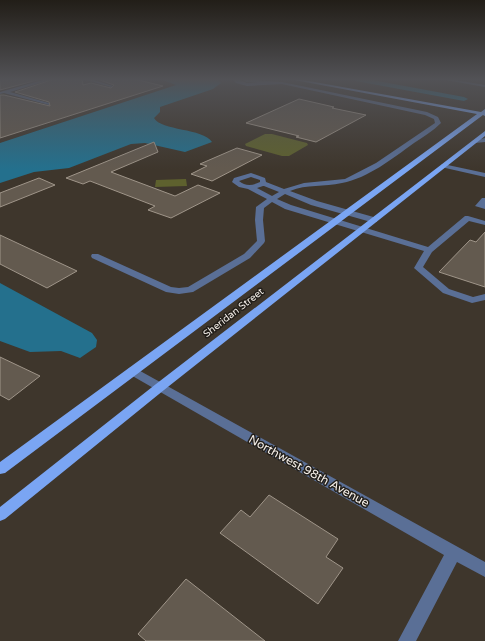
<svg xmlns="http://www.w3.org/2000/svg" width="485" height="641" viewBox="0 0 485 641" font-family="'Varela Round',sans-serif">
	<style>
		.green { fill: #5e612e }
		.water { fill: #24708d }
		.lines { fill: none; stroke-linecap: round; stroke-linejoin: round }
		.canal { fill: #24708d; fill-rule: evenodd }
		.building { fill: #635a4f; stroke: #9f9589 }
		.minor { fill: #5a6f96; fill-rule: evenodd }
		.major { fill: #7aa5f3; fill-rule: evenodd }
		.labels { text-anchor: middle; stroke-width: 3; stroke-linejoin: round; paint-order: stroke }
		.street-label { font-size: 10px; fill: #f6f0ea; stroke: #221e19 }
		.near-street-label { font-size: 12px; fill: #f6f0ea; stroke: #221e19 }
	</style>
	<rect width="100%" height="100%" fill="#3e362c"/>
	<g class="green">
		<polygon points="265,134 272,134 307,143 308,145 289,156 282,156 246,146 245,144"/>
		<polygon points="186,179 187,186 155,187 156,180"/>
	</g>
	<g class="water">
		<path d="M165,79H218L221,83L213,89L160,107V112L154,118C161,131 203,128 212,142L185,152L145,143L131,144L69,168L34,172L0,183V143L176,85L163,80Z"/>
		<polygon points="0,283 92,333 97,340 96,347 80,358 61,351 30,352 0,341"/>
	</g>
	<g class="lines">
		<polygon class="canal" points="352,79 367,79 464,97 468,99 464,101 356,81"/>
	</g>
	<g class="building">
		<polygon points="0,79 41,79 0,90"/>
		<polygon points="54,79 82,79 83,85 91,83 111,88 114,85 100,80 105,79 134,79 163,86 0,138 0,95 4,95 50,106 49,102 15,92"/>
		<polygon points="299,99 334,107 332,108 366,115 316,142 296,137 299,136 246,123"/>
		<polygon points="154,142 158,152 111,172 175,196 198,185 220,193 171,218 148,210 155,206 90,181 83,184 66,178"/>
		<polygon points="237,148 262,155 212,181 191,174 207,166 200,164"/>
		<polygon points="39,178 55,185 0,207 0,193"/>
		<polygon points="485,232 485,287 439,272 470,240 476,242"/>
		<polygon points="0,235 77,271 47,288 0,264"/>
		<polygon points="0,357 40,376 9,400 0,395"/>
		<polygon points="269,495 338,539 326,557 343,568 318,604 220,533 241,510 250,517"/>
		<polygon points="186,579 265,641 146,641 138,634"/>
	</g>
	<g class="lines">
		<g class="minor">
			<polygon points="46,79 53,79 10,92 49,103 49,105 4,93 0,94 0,92"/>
			<polygon points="83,79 90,79 113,86 111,87"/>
			<path d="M232,79H237L247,83H258L246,82L242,79L282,82L427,112L438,117L441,123C433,131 423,137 414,143C392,159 368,178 342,183C324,187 307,184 290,191L317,201L377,218V222H371L311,205L285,194L277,199L291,205L428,247L465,216H468L485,221V225L469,221L432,252L423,267L449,289L473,297L485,294V300L472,303L443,293L414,268L424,251L285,209L272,202L264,208L263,220L265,241L264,243L250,258L193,292L179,294L166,292L92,258L91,256L92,254H98L171,287L179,288L188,287L244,254L257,241L255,220L256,207L267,199L248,189L239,187L232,182L234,178L251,173L265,178L266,182L284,189L304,183L345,179L376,163L435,123L434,119L425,115L282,84L247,86L236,83ZM251,177L260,180V182C252,186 245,186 239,181ZM263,186H264L279,192L272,196L257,188Z"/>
			<polygon points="440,79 449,79 485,85 485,87"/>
			<polygon points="485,138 485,142 475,143 472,141"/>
			<polygon points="443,164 485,173 485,177 441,167 441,165"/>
			<polygon points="482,198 485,198 485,209 475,206"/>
			<polygon points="133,367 485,562 485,577 457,562 416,641 398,641 444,555 129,374 127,371 129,368"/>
		</g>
		<g class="major">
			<polygon points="289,79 298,79 481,112 485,109 485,116 483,115 5,473 0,474 0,462 477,114"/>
			<polygon points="485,131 485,136 164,390 5,519 0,521 0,507 156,384"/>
		</g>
	</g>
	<linearGradient id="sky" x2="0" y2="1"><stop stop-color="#221e18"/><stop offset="0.47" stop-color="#525256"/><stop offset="1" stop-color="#525256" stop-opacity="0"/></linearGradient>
	<rect width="485" height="169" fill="url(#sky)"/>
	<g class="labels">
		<g class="street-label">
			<text transform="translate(233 312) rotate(-38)" y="4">Sheridan Street</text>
		</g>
		<g class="near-street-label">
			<text transform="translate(309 471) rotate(29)" y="4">Northwest 98th Avenue</text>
		</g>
	</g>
</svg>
